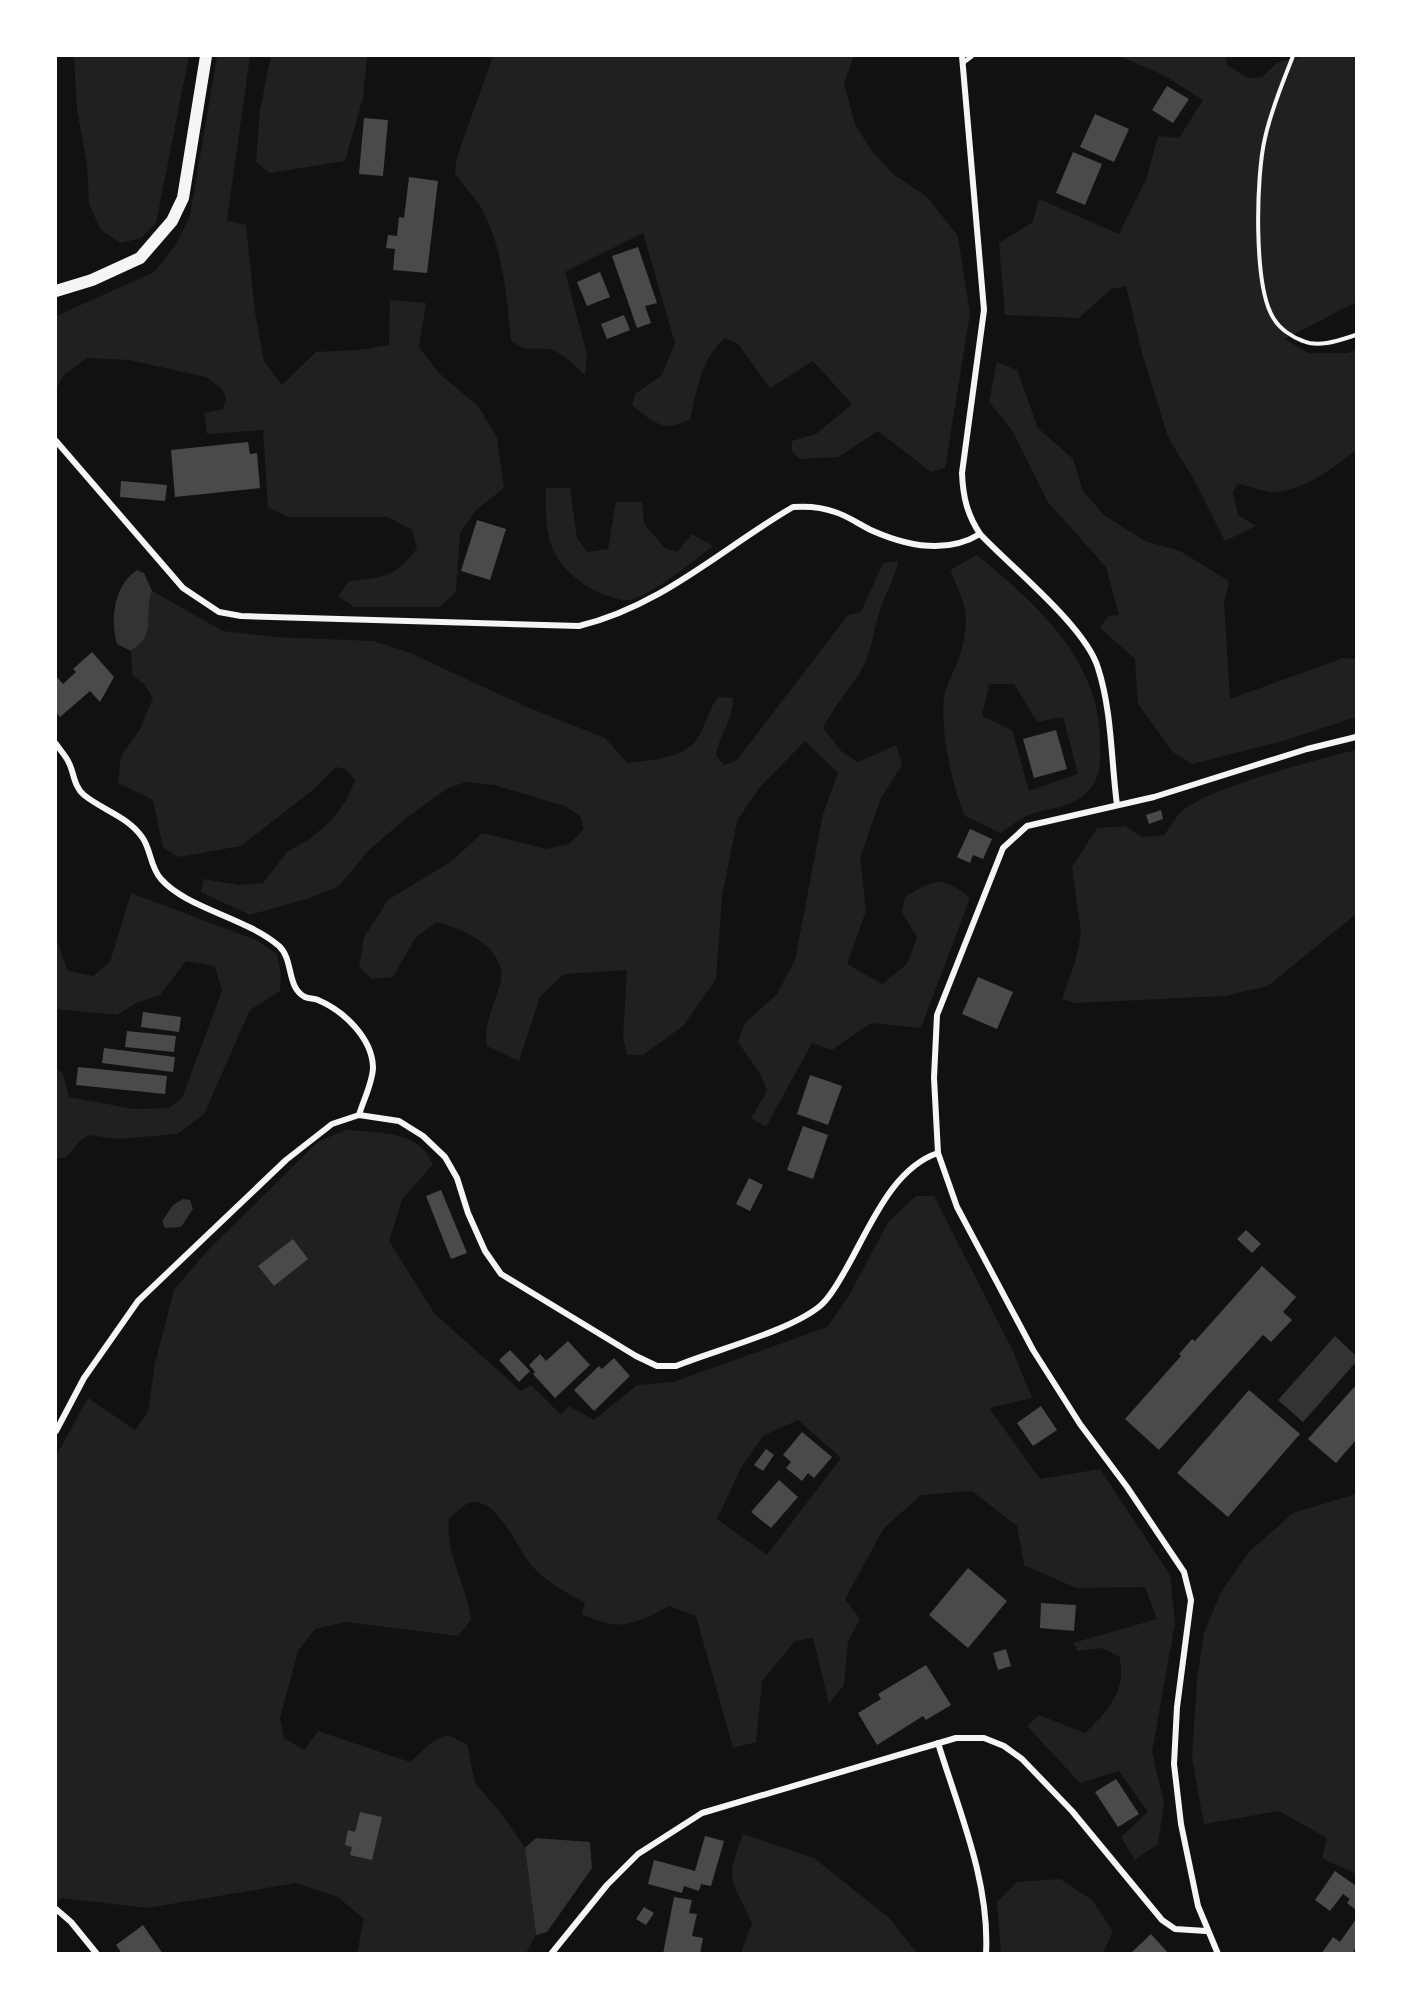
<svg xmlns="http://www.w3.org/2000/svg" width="1412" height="2009" viewBox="0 0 1412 2009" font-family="'Titillium Web',sans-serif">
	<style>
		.green { fill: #202020; fill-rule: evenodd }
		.water { fill: #333 }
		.building { fill: #4a4a4a }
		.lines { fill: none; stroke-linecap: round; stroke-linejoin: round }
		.path { stroke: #f5f5f5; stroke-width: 4 }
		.service { stroke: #f5f5f5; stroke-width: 4.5 }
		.minor { stroke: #f5f5f5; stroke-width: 6 }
		.secondary { stroke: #f5f5f5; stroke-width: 12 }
	</style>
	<rect width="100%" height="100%" fill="#111"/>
	<g class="green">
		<polygon points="74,56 189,56 156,223 141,238 121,243 101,230 89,204 87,163 77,111"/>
		<path d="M217,56H250L227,220L246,225L255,312L264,361L282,385L316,352L358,350L389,345L390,300L426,303L419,347L439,373L479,407L497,438L504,488L476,510L460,533L456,592L439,607H354L338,596L349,581C382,578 397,577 417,548L412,530L388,517H288L268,507L263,430L207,434L204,413L223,409L226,398L222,389L206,377L129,360L87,358L63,376L56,389V316L154,272L175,246L190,216Z"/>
		<polygon points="271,56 367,56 363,97 345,161 270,173 256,162 260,110"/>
		<path d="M493,56H854L844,83L855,124L871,150L893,174L927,197L958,236L970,314L945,468L931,472L878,431L838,457L799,459L792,451V441L816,434L852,404L813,361L770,388L738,344L725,338C701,358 697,390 690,419C664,434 653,422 632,405L635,394L662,375L675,343L643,233L565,272L587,354L585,375C575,366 561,350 546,349C526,347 531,353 511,341C507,298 503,250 483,211C476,198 464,186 455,174L457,157Z"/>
		<path d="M1120,56H1226L1227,65L1248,78L1262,77L1278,62L1298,58L1300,56H1356V302L1285,339L1308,353H1348L1356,350V450C1335,467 1307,488 1279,492C1268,494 1250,486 1238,484L1233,492L1238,515L1256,526L1225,541L1197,485L1168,437L1142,353L1126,286L1111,289L1079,318L1005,315L999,243L1033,222L1039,199L1119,234L1147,177L1158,136L1179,138L1203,100L1165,76Z"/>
		<polygon points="997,362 1017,370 1038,428 1073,459 1083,491 1104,515 1145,541 1180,551 1229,581 1224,603 1230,699 1343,658 1356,659 1356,717 1283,741 1192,764 1173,752 1138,704 1135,659 1100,628 1108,616 1119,615 1106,567 1047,501 1012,430 989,402"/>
		<path d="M546,488H570L577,538L587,552L608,549L616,502H642L644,524L665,548L677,552L692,534L713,546C696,559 648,598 628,600C615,600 598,593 588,587C547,560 545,534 546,488Z"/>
		<path d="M977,555C1036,604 1100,659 1100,742C1101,759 1101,777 1089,790C1070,810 1056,805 1032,814C1021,817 1011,826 1001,833L965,816C952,787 940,729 944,697C946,686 953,673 957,663C972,623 967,607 950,570ZM989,684H1014L1037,722L1063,717L1078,774L1029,791L1012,730L982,716Z"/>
		<path d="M898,561C895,580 884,595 879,613C873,633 871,656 859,674C847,693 833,707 823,728L842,752L858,762L896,745L902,765L881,798L860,858L866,911L847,964L882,984L907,964L917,938L902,912L905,897C935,879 942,875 970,898L921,1028L871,1023L832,1050L812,1043L766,1127L751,1118L767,1091L761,1075L738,1042L745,1023L777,994L795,960L823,814L838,773L805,741L759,788L737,821L722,896L716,979L683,1026L643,1055H627L623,1036L627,970L564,974L540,997L519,1061L487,1046C484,1027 490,1016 496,997C498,991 503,977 501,970C496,943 460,928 437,922L416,937L393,977L372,979L359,967L364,937L388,900L452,861L482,833L546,849L569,844L584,829L580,816L565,806L494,785L466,782L448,788L406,818L368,851L339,886L310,898L250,915L201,892L204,879L239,885L263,883L287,852L308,840L331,821L347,799L355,780L346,769L336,767L314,789L241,846L178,857L163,847L153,800L118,783L121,756L139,731L153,698L144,684L132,675L131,651C135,647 142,643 145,638C151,626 146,607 152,591L223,631L276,637L373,641L408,652L527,707L605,738L627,763C648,761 685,758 697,739C706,725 708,710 718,697L733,698C733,721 720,733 716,755L724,765L737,760L848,615L861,612L883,563Z"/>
		<path d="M1356,750V914L1268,986L1225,996L1075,1003L1062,999L1076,959L1081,933L1072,867L1097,828L1125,826L1142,837L1164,835C1170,828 1174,819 1181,812C1206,788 1319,759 1356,750Z"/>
		<polygon points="131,893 256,940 277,954 281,976 280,991 250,1010 204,1114 177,1134 118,1139 89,1135 81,1140 65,1158 56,1158 56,1069 63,1073 69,1097 134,1109 169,1108 182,1098 222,991 215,966 186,961 160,995 136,1003 117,1015 56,1009 56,939 68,971 93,976 110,962"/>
		<path d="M346,1130C366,1131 407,1132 422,1148C427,1152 430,1159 433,1164L402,1200L389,1241L434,1313L521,1391L531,1385L561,1415L569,1406L594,1420L637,1385L673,1382L827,1327L848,1297L889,1221L916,1196H934L1012,1349L1032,1398L989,1408L1040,1479L1100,1469L1170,1575L1175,1623L1152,1752L1164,1803L1158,1844L1135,1860L1121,1837L1148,1812L1119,1771L1080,1783L1027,1726L1039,1715L1085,1733C1107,1712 1128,1690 1119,1656L1101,1648L1078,1651L1073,1643L1157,1619L1145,1587L1076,1588L1024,1565L1017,1526L972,1491L921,1495L884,1528L845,1599L860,1619L848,1642L844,1685L829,1704L813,1638L795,1641L762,1681L756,1742L733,1748L696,1616L669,1606C634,1624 621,1633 582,1614L585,1603C567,1593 546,1582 532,1566C517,1550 496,1491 467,1504C461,1507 454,1514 449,1519C445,1553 467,1585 471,1620L458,1636L345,1622L315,1629L298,1651L280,1718L284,1738L304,1750L318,1731L410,1762L431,1743L447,1735L467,1744L475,1783L501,1813L525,1848L536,1935L526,1953H357L364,1919L338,1897L296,1883L147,1908L61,1898L56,1904V1456L88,1398L135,1430L148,1412L155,1363L174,1290L210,1248L319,1141ZM798,1420L841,1458L767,1555L717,1519L741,1468L763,1436Z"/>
		<polygon points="1356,1494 1356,1874 1322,1858 1327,1838 1279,1811 1204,1824 1192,1757 1197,1680 1204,1633 1221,1592 1249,1552 1293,1513"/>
		<path d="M743,1834L814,1858L889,1918L917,1953H741L752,1923C732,1878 724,1884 743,1834Z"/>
		<polygon points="1060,1879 1092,1900 1113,1931 1103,1953 1001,1953 997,1902 1017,1882"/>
	</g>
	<g class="water">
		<path d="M137,570L144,573L152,591C146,607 151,626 145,638C142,643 135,647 131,651L117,644C110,617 114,586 137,570Z"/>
		<polygon points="183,1199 190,1200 193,1209 181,1227 165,1228 162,1221 173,1205"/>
		<polygon points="1335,1336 1356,1356 1356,1362 1303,1422 1278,1400"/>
		<polygon points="536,1838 590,1842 592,1868 547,1932 536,1935 525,1848"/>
	</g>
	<g class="building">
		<polygon points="1167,86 1189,99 1173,123 1152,110"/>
		<polygon points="1095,114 1129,129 1114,162 1080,147"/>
		<polygon points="364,118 388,120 383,176 359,174"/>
		<polygon points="1073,152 1102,164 1085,205 1056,193"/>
		<polygon points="409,177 438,181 427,273 393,270 395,249 386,248 388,235 397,236 399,217 404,218"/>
		<polygon points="638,247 657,303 645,306 651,323 637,328 612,256"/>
		<polygon points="600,272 610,297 587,306 577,282"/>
		<polygon points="624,315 630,330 607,339 601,324"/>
		<polygon points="248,442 250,454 257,453 260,488 175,497 171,450"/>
		<polygon points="121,481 167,485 165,501 120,497"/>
		<polygon points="477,520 506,529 490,580 461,571"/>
		<polygon points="92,652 114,677 100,702 90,691 60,717 56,712 56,676 63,684 76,672 73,669"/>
		<polygon points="1056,730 1067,769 1034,778 1023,739"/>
		<polygon points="1161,810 1163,819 1149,824 1146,815"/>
		<polygon points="970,829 992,839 983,859 973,855 970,863 957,857"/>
		<polygon points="978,977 1013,992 997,1029 962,1014"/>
		<polygon points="143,1012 181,1017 179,1032 141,1027"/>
		<polygon points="127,1031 176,1036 174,1052 125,1047"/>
		<polygon points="104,1048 175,1057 173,1072 102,1063"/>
		<polygon points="78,1067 167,1076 165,1094 76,1085"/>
		<polygon points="810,1075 842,1086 828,1125 797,1114"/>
		<polygon points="803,1126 828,1135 813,1179 787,1170"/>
		<polygon points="749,1178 763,1185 750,1211 736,1204"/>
		<polygon points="441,1190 467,1253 451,1259 426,1196"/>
		<polygon points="1246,1230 1261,1244 1252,1253 1237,1239"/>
		<polygon points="293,1239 308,1259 274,1286 258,1266"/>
		<polygon points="1262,1266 1296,1297 1283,1312 1292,1320 1271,1342 1263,1335 1159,1450 1125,1419 1181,1356 1179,1354 1192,1339 1195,1341"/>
		<polygon points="568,1341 590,1365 555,1398 533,1374 535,1372 529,1365 540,1354 546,1361"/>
		<polygon points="510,1350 530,1371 519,1382 499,1360"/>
		<polygon points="614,1358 630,1376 594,1411 574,1390 599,1366 602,1369"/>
		<polygon points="1356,1385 1356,1440 1336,1463 1308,1439"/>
		<polygon points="1249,1390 1300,1434 1228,1517 1177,1473"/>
		<polygon points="1041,1406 1057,1430 1033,1446 1017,1423"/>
		<polygon points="802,1432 832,1457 814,1478 808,1473 802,1481 786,1468 791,1462 783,1455"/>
		<polygon points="766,1449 774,1455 763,1471 754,1465"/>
		<polygon points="779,1480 798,1497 771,1528 751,1512"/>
		<polygon points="968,1568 1007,1601 968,1648 929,1615"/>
		<polygon points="1041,1603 1076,1605 1074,1631 1040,1628"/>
		<polygon points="1006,1649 1011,1666 998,1670 993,1653"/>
		<polygon points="926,1665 951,1705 926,1720 923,1716 877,1745 858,1713 881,1699 878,1694"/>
		<polygon points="1116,1779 1139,1814 1118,1827 1095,1792"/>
		<polygon points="360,1812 382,1817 372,1860 350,1855 352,1847 345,1845 348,1830 355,1832"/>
		<polygon points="705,1836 724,1841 711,1886 701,1884 699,1891 684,1886 682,1893 648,1884 654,1860 695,1871"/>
		<polygon points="1335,1871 1356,1886 1356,1910 1347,1903 1350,1899 1343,1894 1330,1911 1315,1900"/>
		<polygon points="674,1897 692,1900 689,1913 697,1914 692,1936 703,1938 700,1954 663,1954"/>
		<polygon points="644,1907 654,1913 646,1925 636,1919"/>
		<polygon points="1356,1919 1356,1947 1352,1954 1321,1954 1333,1937 1340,1942"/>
		<polygon points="143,1925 163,1954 122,1954 116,1945"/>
		<polygon points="1151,1934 1169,1954 1130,1954"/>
	</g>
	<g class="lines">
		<path class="path" d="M1293,56C1283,82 1271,110 1265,138C1256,175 1253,288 1274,319C1280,329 1292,337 1303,341C1319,348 1340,340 1356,335"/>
		<polyline class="service" points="964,62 972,56"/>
		<g class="minor">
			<path d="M962,56L984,310L962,473C963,497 967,514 980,534C1011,567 1086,627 1098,668C1112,711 1111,760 1117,805"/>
			<path d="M56,441L183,588L219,612L241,616L579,626C662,606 721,549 793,507C807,506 822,507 835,512C848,516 860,525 873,531C907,546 947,554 980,534"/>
			<path d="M56,744C60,750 66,756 69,763C74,773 74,787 84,795C104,811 127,816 142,837C151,849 150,867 161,879C186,908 247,918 279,946C294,960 286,987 305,997C309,999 314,998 318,1000C344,1011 372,1038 373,1067C373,1082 363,1101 359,1115"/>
			<path d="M56,1431L84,1378L138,1301L286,1160L332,1124L359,1115L399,1121L423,1136L445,1157L457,1178L468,1213L485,1251L501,1274L636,1356L657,1366H676C715,1350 790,1331 820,1306C831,1297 839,1281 846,1269C869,1229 892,1168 938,1153"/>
			<path d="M938,1743C959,1811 990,1882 986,1954"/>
			<polyline points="56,1909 71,1922 97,1954"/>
			<polyline points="551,1954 607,1885 638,1854 702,1813 956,1738 984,1738 1004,1746 1022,1759 1072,1811 1162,1920 1175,1929 1206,1931"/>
			<polyline points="1218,1954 1198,1906 1181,1824 1174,1764 1177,1707 1191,1600 1184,1572 1127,1487 1080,1424 1033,1350 957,1207 938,1153 934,1078 937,1015 1003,848 1027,826 1154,797 1307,749 1356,737"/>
		</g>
		<polyline class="secondary" points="56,291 92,280 140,258 172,221 183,198 206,56"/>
	</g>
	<rect width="1412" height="2009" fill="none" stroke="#ffffff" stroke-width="114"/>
</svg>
